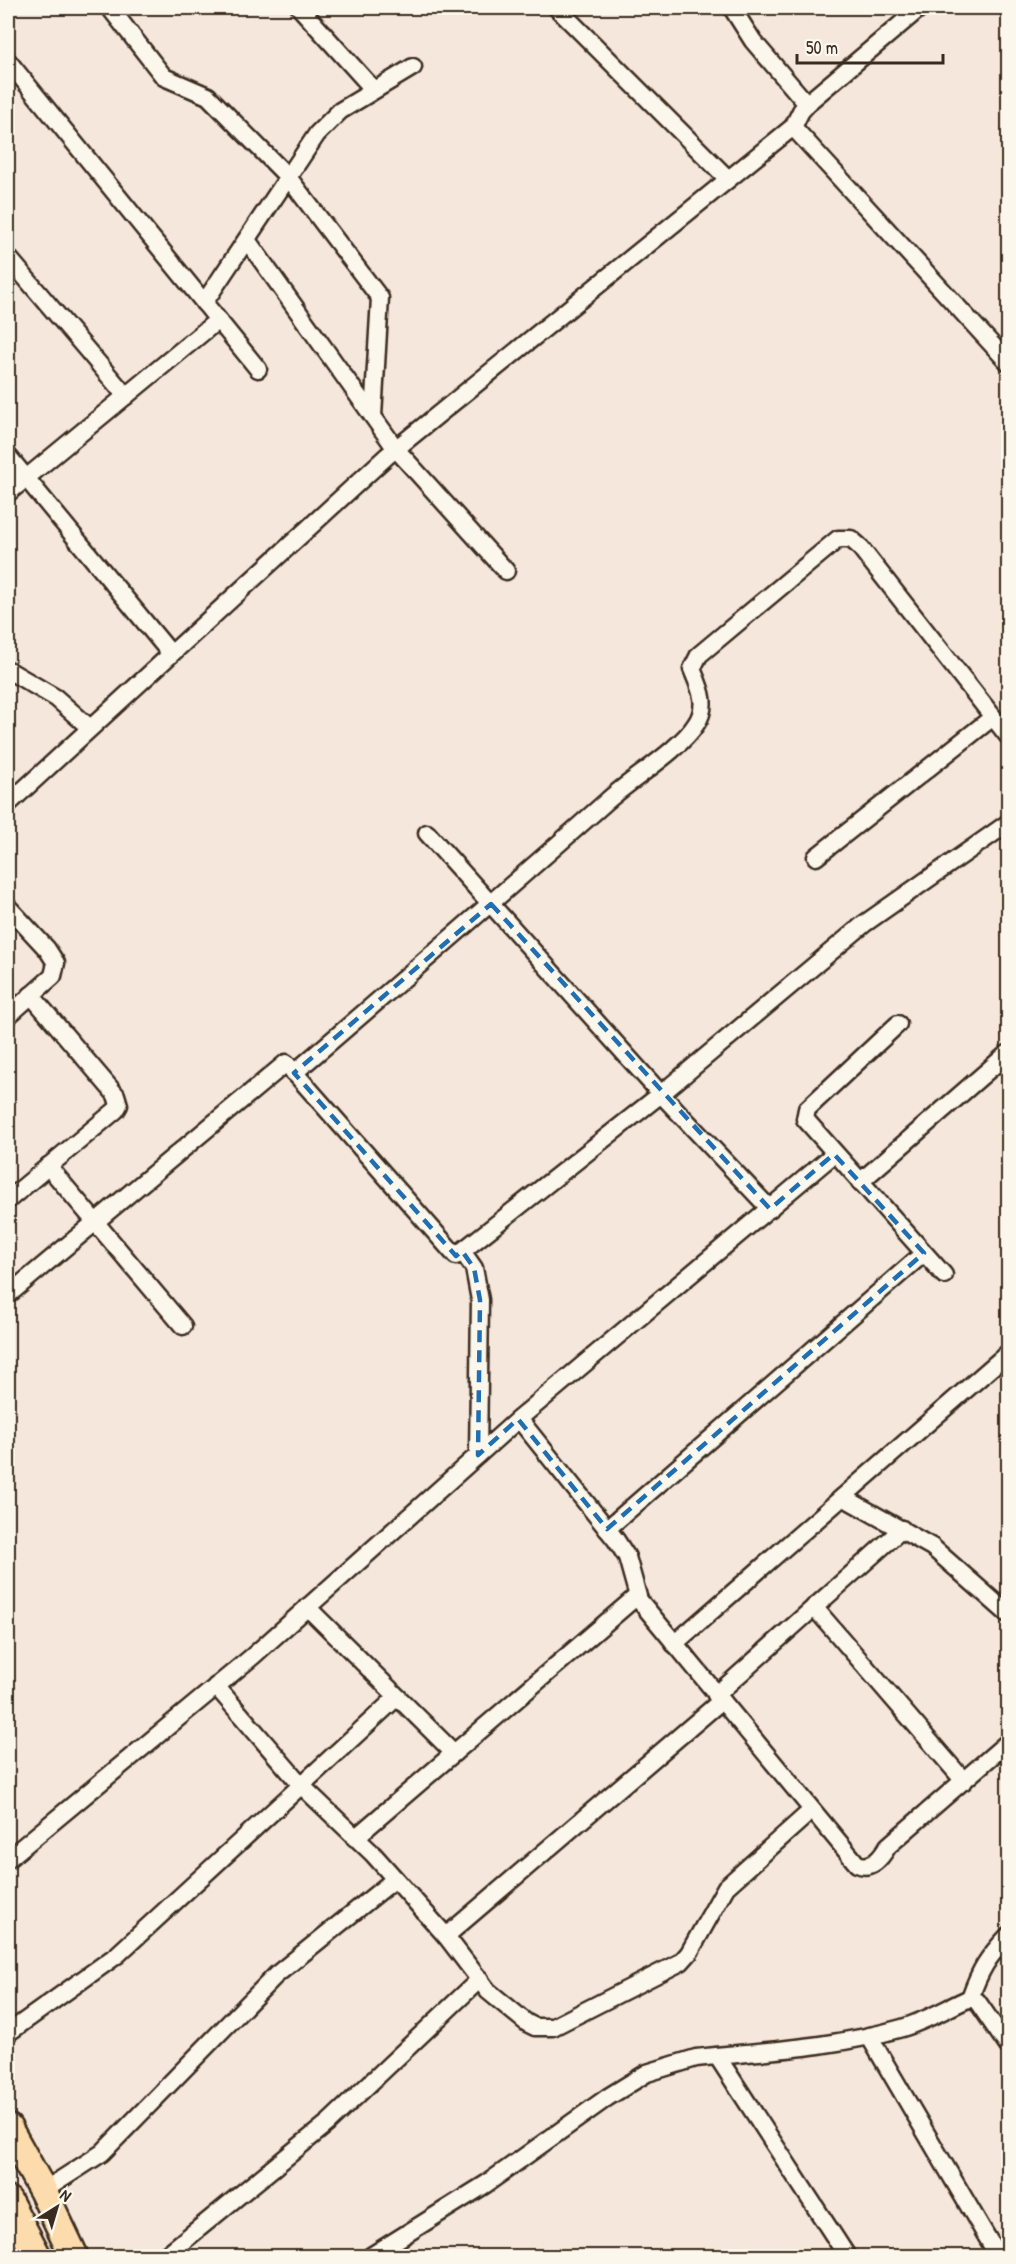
<svg xmlns="http://www.w3.org/2000/svg" width="1016" height="2264" viewBox="0 0 1016 2264" font-family="'Patrick Hand',sans-serif">
	<style>
		.lines { fill: none; stroke-linecap: round; stroke-linejoin: round }
		.minor-casing { stroke: #3b2a1e; stroke-width: 21 }
		.trunk-casing { stroke: #3b2a1e; stroke-width: 32 }
		.minor { stroke: #fbf7ec; stroke-width: 16 }
		.trunk { stroke: #fcdcac; stroke-width: 27 }
		.marked { fill: none; stroke: #1f6fb2; stroke-width: 4.5; stroke-dasharray: 12 8; stroke-linejoin: round }
	</style>
	<rect width="100%" height="100%" fill="#f5e7dc"/>
	<filter id="ink" filterUnits="userSpaceOnUse"><feTurbulence type="fractalNoise" baseFrequency=".0167" numOctaves="2"/><feDisplacementMap in="SourceGraphic" scale="12" xChannelSelector="R" yChannelSelector="G"/><feConvolveMatrix kernelMatrix="1 2 1 2 8 2 1 2 1" color-interpolation-filters="sRGB"/></filter>
	<g filter="url(#ink)">
		<g class="lines">
			<g class="minor-casing">
				<g id="minor">
					<polyline points="110,8 164,77 208,96 288,177 380,298 373,416"/>
					<polyline points="300,8 374,90"/>
					<polyline points="557,8 728,179"/>
					<polyline points="732,8 753,41 807,104"/>
					<polyline points="8,61 258,369"/>
					<polyline points="793,127 801,111 811,100 920,8"/>
					<polyline points="247,240 396,449 506,571"/>
					<polyline points="8,257 126,396"/>
					<polyline points="204,303 317,134 340,111 413,67"/>
					<polyline points="8,456 171,654"/>
					<polyline points="8,493 218,320"/>
					<polyline points="8,670 56,698 90,728"/>
					<polyline points="8,804 387,456 793,127 1008,362"/>
					<polyline points="427,833 661,1094 770,1209"/>
					<polyline points="816,857 993,717"/>
					<polyline points="8,907 47,949 56,963 53,976 8,1016"/>
					<polyline points="898,1024 807,1109 805,1119 944,1275"/>
					<path d="M294,1073C399,983 503,893 607,801C631,779 680,750 696,724C709,705 700,688 692,669L699,655L838,539H851L859,546L1008,736"/>
					<polyline points="48,1166 183,1326"/>
					<polyline points="860,1182 1007,1054"/>
					<polyline points="8,1200 116,1110 119,1105 116,1095 31,995"/>
					<polyline points="462,1251 474,1268 480,1300 478,1455"/>
					<polyline points="8,1295 286,1063 456,1256 661,1094 864,924 1008,823"/>
					<path d="M519,1419L616,1540L627,1557L639,1600L857,1864C872,1870 881,1858 888,1846L1008,1742"/>
					<polyline points="843,1497 932,1547 1008,1614"/>
					<polyline points="607,1529 924,1253"/>
					<polyline points="307,1607 454,1753"/>
					<polyline points="814,1607 964,1781"/>
					<polyline points="674,1644 1008,1353"/>
					<polyline points="216,1686 302,1786 373,1854 446,1936 488,1991 527,2023 535,2027 553,2027 681,1962 689,1953 726,1887 812,1810"/>
					<polyline points="716,1695 902,1529"/>
					<polyline points="355,1838 637,1596"/>
					<polyline points="8,1859 253,1656 515,1422 834,1154"/>
					<polyline points="446,1936 721,1701"/>
					<path d="M970,1998C980,1970 987,1958 1008,1936"/>
					<polyline points="8,2033 117,1955 397,1697"/>
					<polyline points="869,2036 998,2256"/>
					<polyline points="717,2056 847,2256"/>
					<polyline points="43,2191 102,2153 276,1975 395,1879"/>
					<polyline points="165,2256 328,2123 480,1979"/>
					<path d="M371,2256L486,2184L608,2097L647,2073L696,2058C764,2051 836,2047 902,2028C926,2021 947,2008 970,1998L977,2001L1008,2046"/>
				</g>
			</g>
			<g class="trunk-casing">
				<g id="trunk">
					<polyline points="8,2128 43,2191 74,2256"/>
					<polyline points="8,2201 37,2256"/>
				</g>
			</g>
			<use href="#minor" class="minor"/>
			<use href="#trunk" class="trunk"/>
		</g>
	</g>
	<path class="marked" d="M491,904L770,1209L834,1154L924,1253L607,1529L518,1419L478,1455L480,1300L474,1268L462,1251L456,1256L294,1073Z"/>
	<rect width="1016" height="2264" fill="none" stroke="#fbf7ec" stroke-width="30"/>
	<rect x="15" y="15" width="986" height="2234" fill="none" stroke="#3b2a1e" stroke-width="2" filter="url(#ink)"/>
	<g transform="translate(57 2207) rotate(37)" stroke="#fbf7ec" stroke-width="4.5" paint-order="stroke">
	<path d="M0-4.5L10 22L0 15L-10 22Z" fill="#3b2a1e"/>
	<text y="-9" font-size="16" font-weight="bold" text-anchor="middle" fill="#3b2a1e">N</text>
	</g>
	<path d="M797 54v9h146v-9" fill="none" stroke="#3b2a1e" stroke-width="3"/>
	<text x="806" y="54" font-size="18" fill="#3b2a1e" stroke="#fbf7ec" stroke-width="4.5" paint-order="stroke">50 m</text>
</svg>
